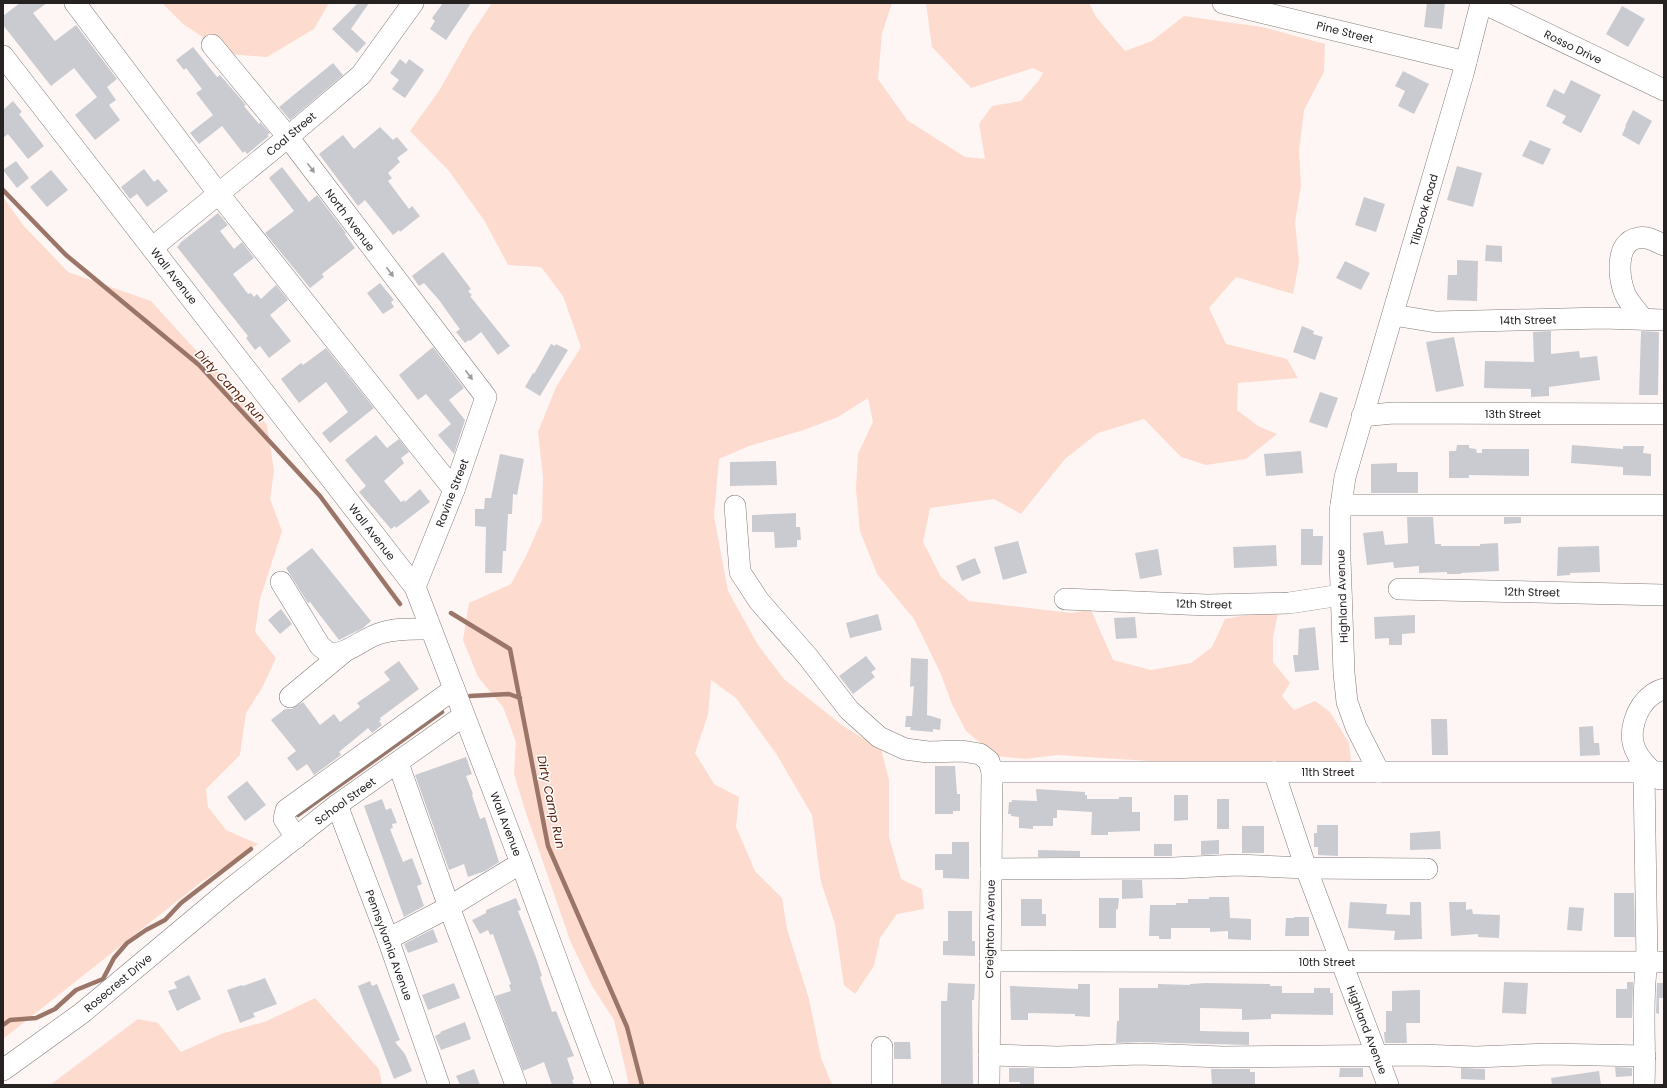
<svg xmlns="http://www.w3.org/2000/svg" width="1667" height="1088" viewBox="0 0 1667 1088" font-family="Poppins,sans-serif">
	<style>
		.green { fill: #fedbcf }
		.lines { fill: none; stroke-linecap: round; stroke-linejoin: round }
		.stream { stroke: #9a7568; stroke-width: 4.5 }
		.building { fill: #cacbd1 }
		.minor-casing { stroke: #827c7a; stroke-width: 22 }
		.minor { stroke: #fff; stroke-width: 21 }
		.oneway { fill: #9d9c9b }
		.labels { text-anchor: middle; stroke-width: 3; stroke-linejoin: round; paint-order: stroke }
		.street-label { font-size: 11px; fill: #252221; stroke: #fff }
		.water-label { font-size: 12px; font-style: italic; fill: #581a02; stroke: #fff }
	</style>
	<rect width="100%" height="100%" fill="#fdf6f4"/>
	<g class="green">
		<polygon points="162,3 329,3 314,29 267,57 228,54 183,24"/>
		<polygon points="492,3 892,3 882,33 878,79 907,120 965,157 985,159 979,124 992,106 1021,101 1039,80 1043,73 1033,68 971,88 932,47 926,3 1089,3 1096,17 1125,51 1152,41 1184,16 1262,27 1325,44 1324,72 1304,110 1299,151 1301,186 1295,222 1299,262 1293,294 1236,277 1209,308 1226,344 1287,359 1298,378 1238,383 1237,410 1258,426 1277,434 1246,459 1206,465 1181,457 1144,419 1098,433 1065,459 1021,514 994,499 930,508 923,542 941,577 969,601 1071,613 1091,610 1113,660 1151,670 1191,663 1212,647 1225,619 1247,615 1278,613 1273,637 1273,662 1290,683 1282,696 1294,710 1315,701 1330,712 1349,743 1351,761 1312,766 1180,763 1057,755 1025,759 996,756 966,731 952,704 940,672 914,619 877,574 860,531 856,489 858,454 873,422 868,398 838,417 804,430 749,446 719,459 714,516 728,591 758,645 784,679 843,726 881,749 889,780 889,837 901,879 922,889 924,909 897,914 880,938 874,966 855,994 844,985 835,924 821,882 812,815 777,755 736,698 711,680 708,715 695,753 714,784 739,797 736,827 755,871 782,898 787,929 809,999 821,1058 832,1085 629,1085 614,1020 592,986 571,943 526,813 514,774 516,742 503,707 478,677 463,640 469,603 511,584 526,556 542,520 543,477 538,432 556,387 581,347 563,296 541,267 508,265 484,220 449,171 410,131 439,91 470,36"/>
		<polygon points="3,197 23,225 68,272 151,301 190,344 230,384 267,425 274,471 270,499 282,531 260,599 255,632 276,658 262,688 246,713 240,755 206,789 208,807 226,830 258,844 200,883 3,1039"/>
		<polygon points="315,998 379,1069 382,1085 50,1085 138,1019 158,1023 181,1052 221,1034 267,1021"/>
	</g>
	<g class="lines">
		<g class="stream">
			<polyline points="3,190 66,255 199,365 320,496 400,604"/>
			<polyline points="451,613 510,649 548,846 627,1027 642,1085"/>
			<polyline points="470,696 509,694 520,698"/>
			<polyline points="298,815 442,712"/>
			<polyline points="3,1025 10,1020 36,1018 55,1009 76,990 103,979 114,958 127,943 146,930 165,920 181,903 251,849"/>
		</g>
	</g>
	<g class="building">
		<polygon points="20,3 47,3 33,13 55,41 76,25 117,79 107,87 116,100 109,105 120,120 95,140 75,115 97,97 74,68 51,86 3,25 3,16"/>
		<polygon points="358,3 369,3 351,29 366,43 357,53 332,29"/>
		<polygon points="443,3 471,3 446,40 430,29 435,21 432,18"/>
		<polygon points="1427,3 1445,3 1442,29 1424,27"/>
		<polygon points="1622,6 1645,19 1628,47 1606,34"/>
		<polygon points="193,47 217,77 220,75 246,105 244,106 259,124 260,122 270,133 267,135 269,136 247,154 245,151 243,153 222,126 199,144 190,133 213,115 196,93 202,89 186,68 184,70 176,60"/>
		<polygon points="400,59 406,64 409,59 424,70 405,98 392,89 399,80 390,73"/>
		<polygon points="333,63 343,75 290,120 279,107"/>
		<polygon points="1403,71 1429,84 1414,114 1398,106 1405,91 1395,86"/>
		<polygon points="1571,80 1601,95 1581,133 1562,123 1566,116 1546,106 1554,89 1564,94"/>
		<polygon points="13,101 22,112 19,114 44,146 28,159 8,134 3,138 3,110"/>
		<polygon points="1633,110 1652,121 1639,145 1622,135 1626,126 1625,126"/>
		<polygon points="380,127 393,140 397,137 408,150 397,158 400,162 388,173 392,178 388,181 409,209 412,206 420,216 400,232 399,230 393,235 365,200 358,206 319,154 343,135 354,149"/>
		<polygon points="1530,140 1551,149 1543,165 1522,156"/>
		<polygon points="16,161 29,178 17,188 3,170"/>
		<polygon points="1457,166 1482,173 1473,207 1447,200"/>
		<polygon points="282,167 309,202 317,195 346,233 345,234 355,248 322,274 324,277 310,288 265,233 294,211 269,178"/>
		<polygon points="144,169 154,182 158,179 168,191 147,207 137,194 130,199 121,187"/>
		<polygon points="51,170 68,190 47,207 30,187"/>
		<polygon points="1364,197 1385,204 1376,232 1355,225"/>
		<polygon points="218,213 228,225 220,231 234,249 242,242 254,258 233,274 248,294 251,293 254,297 257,294 261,299 276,285 288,300 270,315 291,341 269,358 260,346 255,350 246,338 248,336 177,247 180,244 180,243"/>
		<polygon points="1486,245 1502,246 1502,262 1485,261"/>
		<polygon points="443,252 471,289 468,291 472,295 470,296 510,346 498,355 481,332 470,341 469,340 465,343 456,332 460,329 459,328 439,300 424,283 419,286 412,276"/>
		<polygon points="1457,260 1478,261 1477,301 1447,300 1448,275 1457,275"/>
		<polygon points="1345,261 1370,273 1361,290 1336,278"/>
		<polygon points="380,283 394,300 391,302 394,307 383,314 367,293"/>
		<polygon points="1302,326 1314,331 1313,334 1323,337 1315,360 1293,352"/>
		<polygon points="1551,331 1551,354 1579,351 1580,358 1597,356 1600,380 1549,387 1549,396 1531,397 1531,389 1484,388 1485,361 1534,362 1533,332"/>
		<polygon points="1641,331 1659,332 1658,395 1639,395"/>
		<polygon points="1454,337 1464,386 1436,392 1426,342"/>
		<polygon points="551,344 555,346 556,344 568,350 540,396 525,387 533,373 534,374"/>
		<polygon points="433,347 464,388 449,400 465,420 454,454 438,435 451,424 426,394 418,400 399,375"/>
		<polygon points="326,348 374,408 330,443 322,433 348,412 326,382 299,403 281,379 301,363 303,365"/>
		<polygon points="1320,392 1338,398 1327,428 1309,422"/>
		<polygon points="376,435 387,448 399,439 409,452 401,458 404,463 384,481 401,502 404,500 405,502 420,489 430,502 396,528 395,526 391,529 359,492 366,486 345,460"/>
		<polygon points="1457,445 1469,445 1469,448 1476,449 1477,453 1482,453 1482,449 1529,449 1529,476 1469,475 1469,478 1449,478 1449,451 1456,451"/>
		<polygon points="1572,445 1623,449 1623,446 1644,446 1643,453 1651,454 1651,476 1623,475 1623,467 1571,463"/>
		<polygon points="1301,451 1303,473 1266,476 1264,454"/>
		<polygon points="500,454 524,459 517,495 513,494 512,514 508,514 506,551 503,551 502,573 485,573 486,527 475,526 475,509 484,509 485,498 491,498"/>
		<polygon points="776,461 777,485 730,486 730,462"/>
		<polygon points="1397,463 1397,472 1418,472 1418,493 1371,493 1371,464"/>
		<polygon points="796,513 796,527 800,527 801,540 797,540 797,547 775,548 774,532 752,532 752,515"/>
		<polygon points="1407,517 1433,517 1435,544 1441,544 1441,546 1480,546 1480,544 1498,543 1499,571 1461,573 1461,574 1447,574 1447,572 1419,573 1419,566 1394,568 1393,562 1367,565 1363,533 1383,531 1385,545 1408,543"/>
		<polygon points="1504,517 1521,517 1521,523 1504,524"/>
		<polygon points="1301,529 1313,529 1313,536 1323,536 1322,565 1301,565"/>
		<polygon points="1018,541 1027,573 1003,580 994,547"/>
		<polygon points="1276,545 1277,566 1234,568 1233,547"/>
		<polygon points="1599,546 1600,572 1570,573 1570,575 1557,576 1558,547"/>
		<polygon points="312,548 371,621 363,628 339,640 310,602 308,603 286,568"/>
		<polygon points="1158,549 1162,575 1140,579 1135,553"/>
		<polygon points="975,558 981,573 962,581 956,566"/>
		<polygon points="281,609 292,624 280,634 268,620"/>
		<polygon points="878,614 882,630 850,638 846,623"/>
		<polygon points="1415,615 1415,633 1402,634 1402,645 1389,645 1389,638 1375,639 1374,617"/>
		<polygon points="1135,617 1137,638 1116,639 1114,618"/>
		<polygon points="1315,627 1319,670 1295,672 1293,655 1298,655 1299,629"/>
		<polygon points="866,656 876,669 871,672 875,677 853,694 839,676"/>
		<polygon points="911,658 928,659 927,715 941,719 940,730 933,729 933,732 910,730 911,727 905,727 906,716 912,716 914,686 910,687"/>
		<polygon points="399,661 419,689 380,718 381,720 379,721 382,725 372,733 368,728 339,752 341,755 314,775 307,764 297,771 287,758 296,751 271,720 285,709 292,709 303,702 320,725 334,714 340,722 360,707 357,703 390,680 384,672"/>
		<polygon points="1431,719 1447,719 1448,755 1432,755"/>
		<polygon points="1593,726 1594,743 1599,743 1600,755 1580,756 1579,727"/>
		<polygon points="466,757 472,774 466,776 473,794 472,795 480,819 485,817 499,862 485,871 468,877 464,864 449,870 415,775"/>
		<polygon points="935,766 955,766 957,794 960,794 960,811 953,811 953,814 935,814"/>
		<polygon points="247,781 266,805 245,821 227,797"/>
		<polygon points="1036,789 1085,792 1085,795 1087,795 1087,799 1119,799 1119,797 1132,797 1132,812 1140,812 1140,831 1108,832 1108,835 1091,835 1092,812 1057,810 1057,818 1053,818 1053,826 1033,826 1033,829 1019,828 1019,817 1011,816 1011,814 1008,814 1009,802 1012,802 1012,800 1037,801"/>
		<polygon points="1174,795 1188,795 1188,820 1174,821"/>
		<polygon points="382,799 386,810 391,808 397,823 392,824 393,828 390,829 403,862 412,858 422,884 417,886 424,906 404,917 364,806"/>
		<rect x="1217" y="799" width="12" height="30"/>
		<polygon points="1317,825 1338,825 1338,856 1318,855 1318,847 1314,847 1314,833 1317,833"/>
		<rect x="1242" y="826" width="22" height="27"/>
		<polygon points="1440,831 1441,849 1410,850 1410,833"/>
		<polygon points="1219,840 1219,854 1201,855 1201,841"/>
		<polygon points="952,842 969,842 969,879 943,878 943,870 935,870 935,854 952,854"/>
		<rect x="1154" y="844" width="18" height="12"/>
		<polygon points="1038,850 1080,851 1080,857 1038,857"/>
		<polygon points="1122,880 1142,880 1143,898 1122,899"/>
		<polygon points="1614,893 1634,893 1635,937 1614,937"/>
		<polygon points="1209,897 1229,897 1230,918 1251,919 1251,940 1228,939 1228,931 1210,932 1210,928 1171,928 1171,939 1159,939 1159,936 1149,936 1150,905 1176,905 1176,903 1188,903 1188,899 1209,899"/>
		<polygon points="516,898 521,910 518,911 537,960 542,976 540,977 552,1012 556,1011 574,1056 567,1058 574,1079 572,1080 574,1085 552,1085 544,1062 523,1071 495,996 511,991 509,985 511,984 493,934 490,935 488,930 480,934 472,920 486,913 486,910"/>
		<polygon points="1099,898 1119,898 1118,909 1116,910 1116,928 1099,928"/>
		<polygon points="1021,899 1042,899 1042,914 1046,914 1046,926 1021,926"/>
		<polygon points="1350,902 1387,904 1386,914 1410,915 1410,902 1421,902 1422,939 1394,940 1395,931 1348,928"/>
		<polygon points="1449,902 1466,902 1466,910 1472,909 1473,914 1500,915 1499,938 1478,937 1478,934 1451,936"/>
		<polygon points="1569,907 1584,908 1582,931 1567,930"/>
		<polygon points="948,911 972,911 972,941 975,941 975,956 943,955 943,941 948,941"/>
		<polygon points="1294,917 1309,917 1309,936 1285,936 1286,918 1294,918"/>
		<polygon points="433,929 438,942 408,953 404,944"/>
		<polygon points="189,975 201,999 177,1011 168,991 177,988 174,982"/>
		<polygon points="265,978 277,1004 253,1013 255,1017 240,1023 227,990 242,985 243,986"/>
		<polygon points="370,981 372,986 377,984 400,1040 395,1042 405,1054 412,1071 394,1079 358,986"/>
		<polygon points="1504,982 1528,983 1526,1014 1502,1013"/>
		<polygon points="1627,982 1633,982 1632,1018 1616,1018 1616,989 1627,989"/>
		<polygon points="454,983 460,998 428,1010 422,995"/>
		<polygon points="948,983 975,984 974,1000 972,1000 973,1085 941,1085 941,1001 947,1001"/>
		<polygon points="1205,983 1270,984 1270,986 1282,986 1282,993 1314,993 1314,988 1330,988 1330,993 1333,993 1333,1015 1271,1014 1271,1019 1242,1020 1242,1009 1200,1008 1200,1031 1249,1032 1249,1045 1139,1042 1116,1043 1117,1021 1119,1021 1119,988 1158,988 1158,984 1190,985 1190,984"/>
		<polygon points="1657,983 1664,983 1664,998 1659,998 1659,1014 1656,1013"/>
		<polygon points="1078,984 1090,984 1090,1017 1075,1016 1075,1014 1028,1013 1028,1020 1011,1020 1010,986 1078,989"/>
		<polygon points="1420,990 1420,1023 1406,1023 1407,1043 1385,1043 1384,1032 1386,1032 1386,1011 1392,1011 1392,991"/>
		<polygon points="465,1022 471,1039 441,1050 435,1036 441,1033 440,1032"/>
		<polygon points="894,1042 910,1042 911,1059 894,1059"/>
		<polygon points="1615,1067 1632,1068 1632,1076 1616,1077"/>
		<polygon points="1009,1068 1034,1068 1034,1085 1020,1085 1020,1082 1009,1082"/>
		<polygon points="1340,1068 1363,1068 1363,1077 1339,1077"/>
		<polygon points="1461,1068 1485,1069 1485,1080 1461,1079"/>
		<polygon points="474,1069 480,1085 460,1085 456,1076"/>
		<polygon points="1211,1069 1250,1069 1250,1072 1255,1072 1255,1085 1212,1085"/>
		<polygon points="1599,1071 1601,1085 1552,1085 1551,1078"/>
	</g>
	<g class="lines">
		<g class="minor-casing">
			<g id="minor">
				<polyline points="75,3 218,193 454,490"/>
				<polyline points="1223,3 1466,62"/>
				<polyline points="1483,3 1664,90"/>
				<polyline points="212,45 288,137 486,397 454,490 415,587"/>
				<polyline points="3,56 415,587 521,863 603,1085"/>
				<polyline points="152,248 288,137 361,75 413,3"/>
				<polyline points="1393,315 1436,322 1602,318 1664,320"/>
				<path d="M1643,319C1637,311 1629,303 1625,294C1619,279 1614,242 1638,238C1647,236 1655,241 1664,245"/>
				<polyline points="1362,416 1393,413 1664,414"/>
				<polyline points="1341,505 1664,505"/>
				<polyline points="735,506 740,572 759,601 808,657 849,710 879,737 905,749 928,752 962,751 980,754 989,761 992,772 989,1085"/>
				<path d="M281,582L320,646L330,654C349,654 363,638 381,633C397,628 414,629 430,629"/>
				<polyline points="1399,589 1664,595"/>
				<polyline points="1065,599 1207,605 1289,603 1341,595"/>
				<polyline points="290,697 344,652"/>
				<polyline points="398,763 449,907 516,1085"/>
				<polyline points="992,772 1664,772"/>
				<polyline points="1274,772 1306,868 1388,1085"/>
				<polyline points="1379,772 1356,727 1347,702 1344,673 1340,559 1340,512 1345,477 1463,74 1481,3"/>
				<path d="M1660,779C1652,771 1642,763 1637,753C1626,734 1636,706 1653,694C1656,692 1660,690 1664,689"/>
				<polyline points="337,805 388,939 439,1085"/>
				<polyline points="296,838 284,819 286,810 454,689"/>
				<polyline points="991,869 1173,868 1238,865 1306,868 1427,869"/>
				<polyline points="388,939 449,907 521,863"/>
				<polyline points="990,961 1664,962"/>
				<polyline points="989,1055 1058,1057 1139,1054 1223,1057 1420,1055 1476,1057 1548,1054 1645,1056"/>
				<polyline points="3,1070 82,1013 228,891 337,805 463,716"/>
				<polyline points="882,1085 882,1047"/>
				<path d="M1644,1085C1646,1044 1641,1003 1647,962L1644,772"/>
			</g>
		</g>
		<use href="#minor" class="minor"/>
	</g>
	<defs><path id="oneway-solid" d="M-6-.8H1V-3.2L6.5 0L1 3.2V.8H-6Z"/></defs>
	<g class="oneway">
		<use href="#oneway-solid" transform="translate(311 168) rotate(53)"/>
		<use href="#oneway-solid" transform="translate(390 272) rotate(53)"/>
		<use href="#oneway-solid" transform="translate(469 375) rotate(53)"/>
	</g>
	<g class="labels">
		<g class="street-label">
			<text transform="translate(1345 32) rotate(14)" y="4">Pine Street</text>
			<text transform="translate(1573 47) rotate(26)" y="4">Rosso Drive</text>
			<text transform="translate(291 134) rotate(-40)" y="4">Coal Street</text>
			<text transform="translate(1424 210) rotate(-74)" y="4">Tilbrook Road</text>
			<text transform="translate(350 220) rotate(53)" y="4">North Avenue</text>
			<text transform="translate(174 276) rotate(52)" y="4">Wall Avenue</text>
			<text transform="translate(1528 320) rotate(-1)" y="4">14th Street</text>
			<text x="1513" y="418">13th Street</text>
			<text transform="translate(452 493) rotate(-69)" y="4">Ravine Street</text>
			<text transform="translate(372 532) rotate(52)" y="4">Wall Avenue</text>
			<text transform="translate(1532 592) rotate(1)" y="4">12th Street</text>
			<text transform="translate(1342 596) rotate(-92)" y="4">Highland Avenue</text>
			<text transform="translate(1204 604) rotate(1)" y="4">12th Street</text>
			<text x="1328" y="776">11th Street</text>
			<text transform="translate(345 801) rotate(-36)" y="4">School Street</text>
			<text transform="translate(506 824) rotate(69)" y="4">Wall Avenue</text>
			<text transform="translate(990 929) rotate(-89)" y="4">Creighton Avenue</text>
			<text transform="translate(389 945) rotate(70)" y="4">Pennsylvania Avenue</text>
			<text x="1327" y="966">10th Street</text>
			<text transform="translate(118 983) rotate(-40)" y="4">Rosecrest Drive</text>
			<text transform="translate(1367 1030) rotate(69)" y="4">Highland Avenue</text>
		</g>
		<g class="water-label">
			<text transform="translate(230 386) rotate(46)" y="4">Dirty Camp Run</text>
			<text transform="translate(551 802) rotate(78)" y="4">Dirty Camp Run</text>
		</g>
	</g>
	<rect width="1667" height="1088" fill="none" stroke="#252221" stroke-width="8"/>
</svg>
